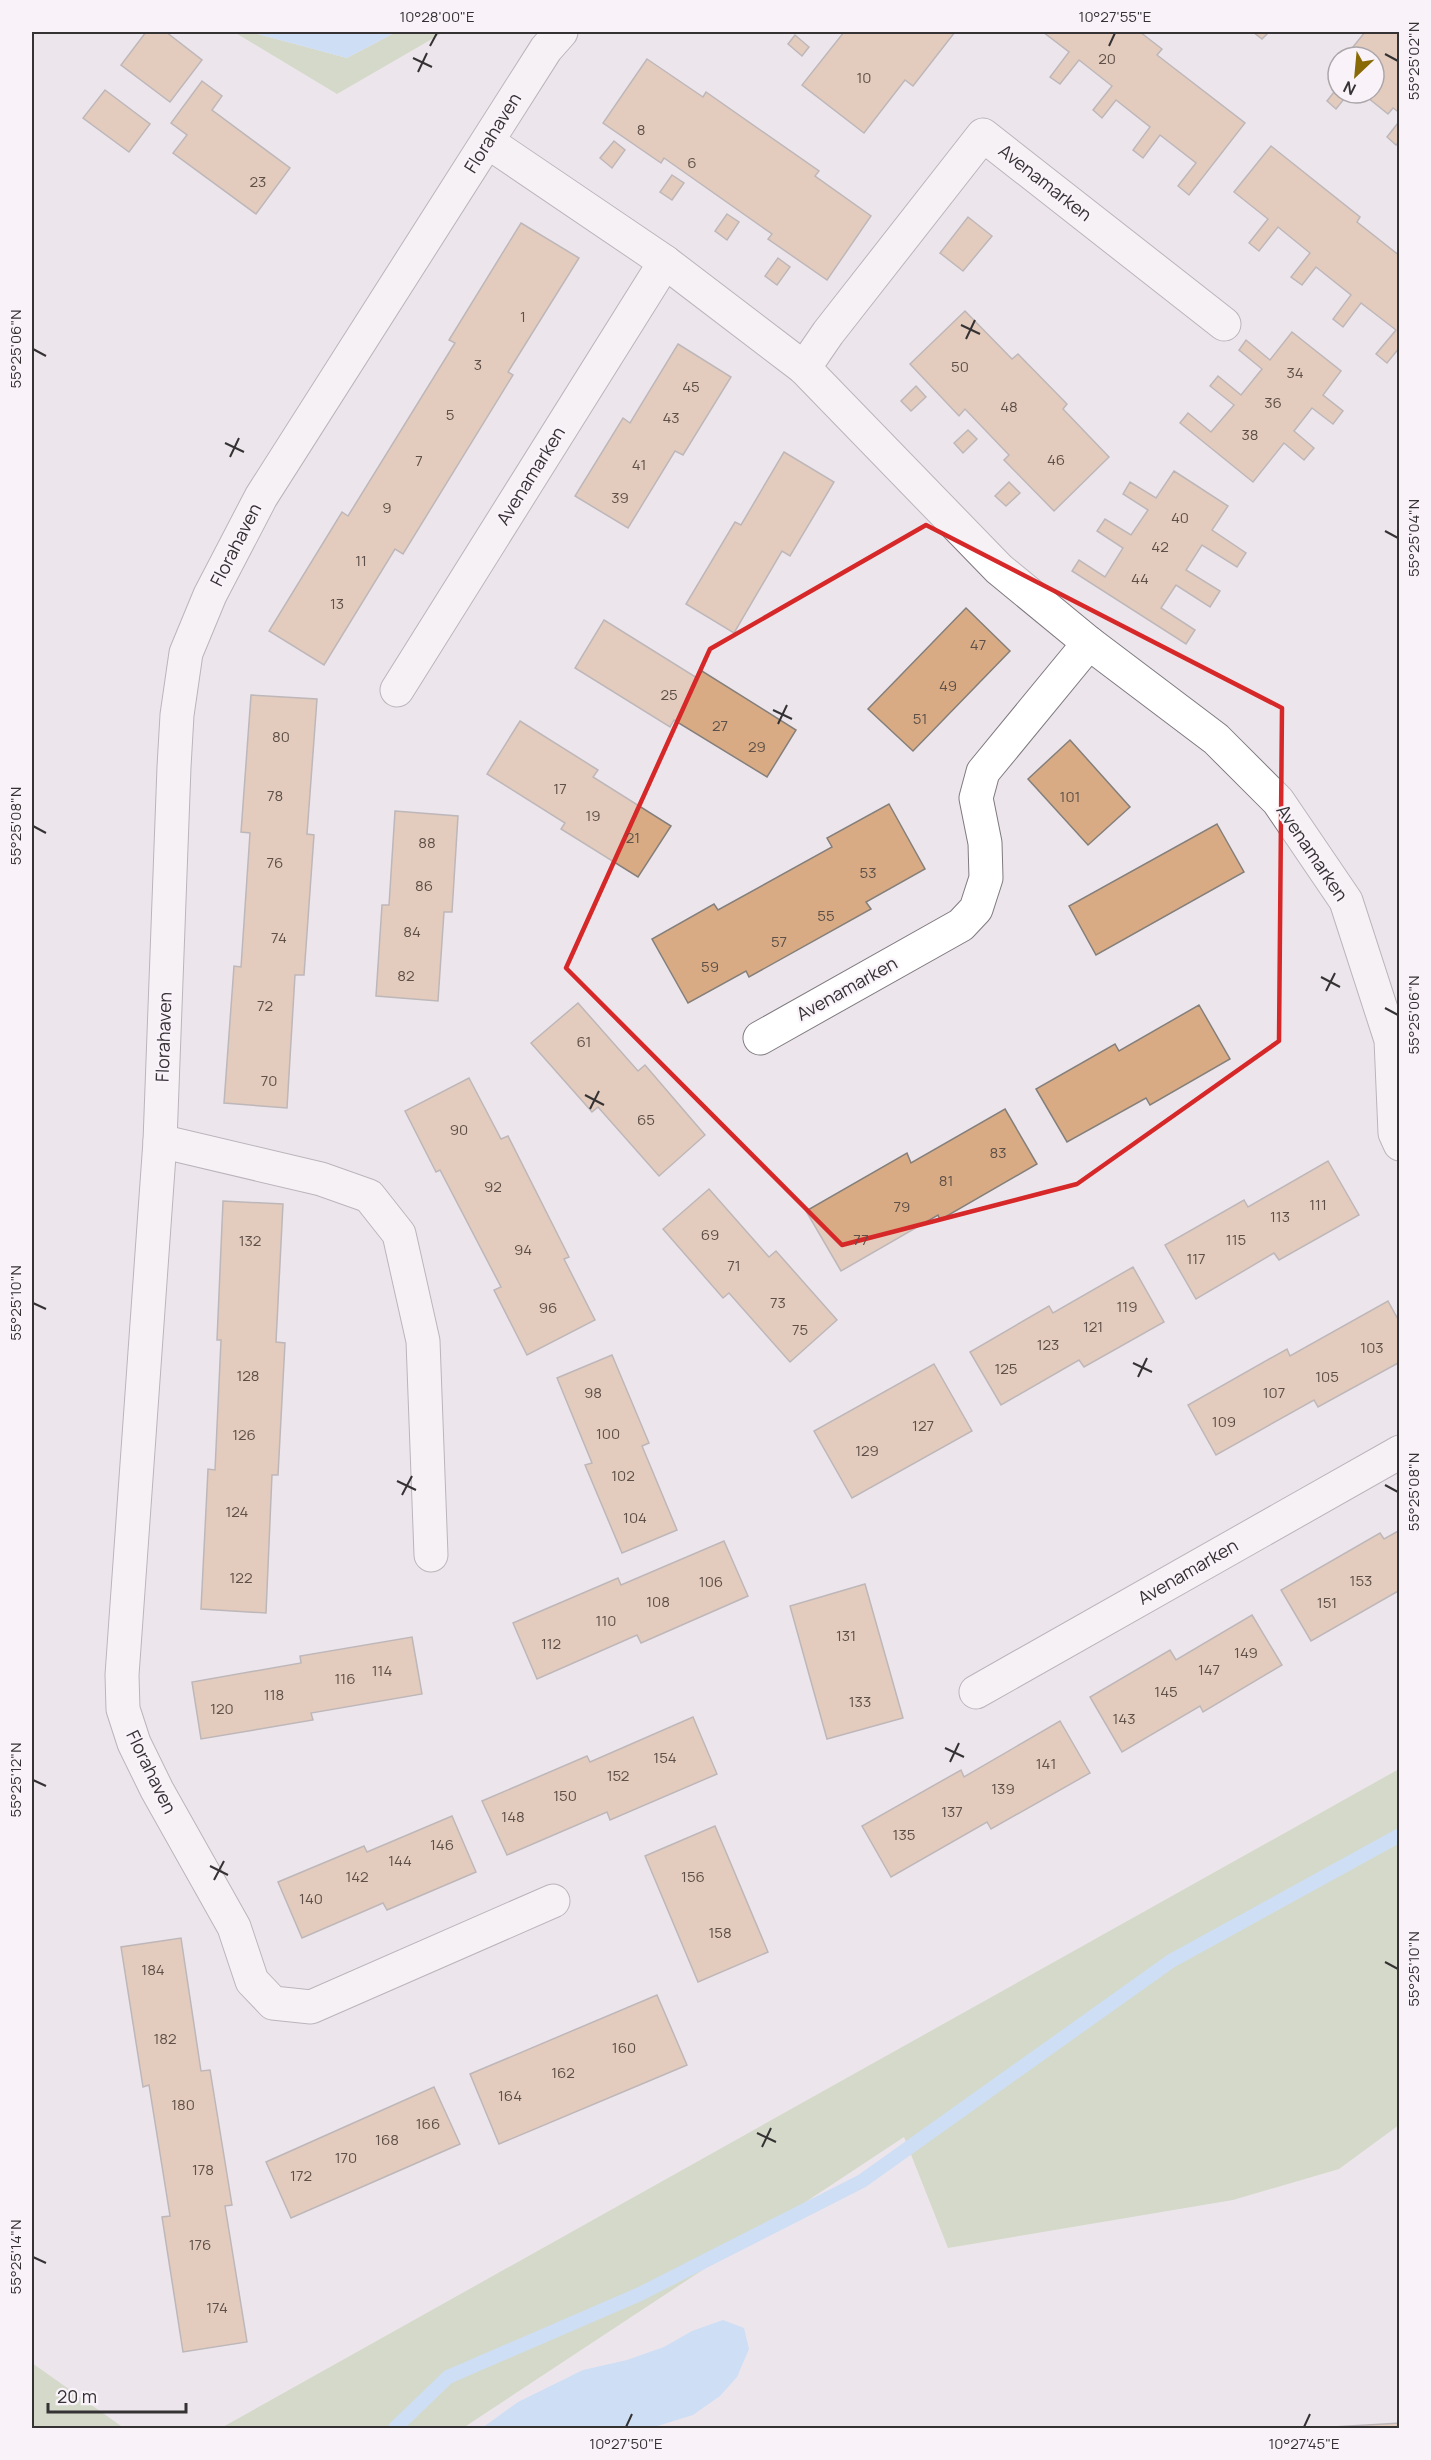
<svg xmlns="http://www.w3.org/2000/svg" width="1431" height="2460" viewBox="0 0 1431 2460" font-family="Manrope,sans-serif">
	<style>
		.green { fill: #b6cb9d }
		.water { fill: #a8d5fe }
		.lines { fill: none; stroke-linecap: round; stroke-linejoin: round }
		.stream { stroke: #a8d5fe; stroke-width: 14 }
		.building { fill: #d8ab84; stroke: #857f7b; stroke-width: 1.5 }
		.street-casing { stroke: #7f7a7f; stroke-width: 35 }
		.street { stroke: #fff; stroke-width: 33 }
		.marked { fill: none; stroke: #d62828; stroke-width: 4.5; stroke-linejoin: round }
		.ticks { fill: none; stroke: #353234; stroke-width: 2 }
		.labels { text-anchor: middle; stroke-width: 4.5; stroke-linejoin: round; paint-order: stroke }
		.number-label { font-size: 15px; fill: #5e5048 }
		.street-label { font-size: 18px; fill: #353234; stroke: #f9f3f9 }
		.neatline { fill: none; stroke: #353234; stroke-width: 2 }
		.ticks-label { font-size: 15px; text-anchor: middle; fill: #353234 }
	</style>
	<rect width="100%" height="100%" fill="#ece6ec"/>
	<g class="green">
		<polygon points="234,32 250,32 347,58 396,32 444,32 337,94"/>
		<polygon points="1399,1769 1399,2125 1339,2169 1233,2200 948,2248 904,2137 463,2428 221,2428"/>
		<polygon points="32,2363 124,2428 32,2428"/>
	</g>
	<g class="water">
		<polygon points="250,32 396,32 347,58"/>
		<polygon points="723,2320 744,2328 749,2349 737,2377 720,2396 693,2415 651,2428 482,2428 518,2402 583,2370 627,2360 664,2347 692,2331"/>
	</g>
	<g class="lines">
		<polyline class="stream" points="395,2428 448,2377 640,2294 862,2181 1171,1961 1400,1835"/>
	</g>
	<g class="building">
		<polygon points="146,32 166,32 202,60 170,102 121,65"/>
		<polygon points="844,32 853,33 955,32 913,86 905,80 864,133 802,85"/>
		<polygon points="1043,32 1140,32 1162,49 1157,55 1245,123 1189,195 1178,186 1196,163 1160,135 1143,158 1133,150 1150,127 1116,100 1102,118 1093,110 1112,86 1079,60 1060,84 1050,77 1069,52"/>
		<polygon points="1253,32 1269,32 1262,39"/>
		<polygon points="1365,32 1400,32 1400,113 1393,108 1388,114 1362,93 1374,93 1374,57 1345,57"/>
		<polygon points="795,35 809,47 802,56 788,44"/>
		<polygon points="647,59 703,97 706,92 819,171 815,176 871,216 827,280 768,239 772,234 664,158 661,163 603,123"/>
		<polygon points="202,81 222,96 212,110 290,168 256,214 173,153 187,135 171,123"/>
		<polygon points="1338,87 1338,93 1348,94 1336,109 1327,101"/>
		<polygon points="105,90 150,124 129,152 83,118"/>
		<polygon points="1398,123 1400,141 1396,145 1387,137"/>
		<polygon points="614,141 625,150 612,168 600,158"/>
		<polygon points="1271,146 1360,217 1357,222 1400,256 1400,347 1387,363 1376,354 1396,330 1361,303 1343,327 1333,319 1351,295 1316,267 1302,285 1291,277 1310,253 1278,227 1259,251 1249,243 1268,219 1234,192"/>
		<polygon points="672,175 684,183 672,200 660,192"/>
		<polygon points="727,214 739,222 727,240 715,231"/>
		<polygon points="968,217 992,236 963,271 940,253"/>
		<polygon points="521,223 579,258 508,372 513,375 403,554 395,549 324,665 269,631 342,512 348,516 455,343 449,340"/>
		<polygon points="778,258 790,267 777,285 765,276"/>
		<polygon points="965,311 1012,359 1018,354 1067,404 1063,409 1109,457 1054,511 1004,460 1009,455 965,409 959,416 910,364"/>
		<polygon points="1292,332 1341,371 1323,395 1343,411 1333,424 1312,408 1294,431 1314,448 1304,460 1284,443 1253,482 1180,423 1188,413 1211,432 1234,405 1210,386 1218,376 1241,395 1262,369 1239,350 1246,340 1270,360"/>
		<polygon points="678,344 731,377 683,455 675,451 628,528 575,496 623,418 630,423"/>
		<polygon points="916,386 926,397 911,411 901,401"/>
		<polygon points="968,430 977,439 963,453 954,443"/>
		<polygon points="784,452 834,482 790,556 782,551 734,633 686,604 735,522 741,525"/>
		<polygon points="1174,471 1228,506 1212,530 1246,553 1237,567 1202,545 1186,570 1220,591 1210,607 1176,585 1161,608 1195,630 1186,644 1072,571 1079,560 1105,577 1123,548 1097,531 1105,519 1131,535 1148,510 1123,494 1130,482 1156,498"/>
		<polygon points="1009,482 1020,493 1006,506 995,496"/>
		<polygon points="966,608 1010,651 913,751 868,709"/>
		<polygon points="604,620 697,678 702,671 796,730 767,777 674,720 670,727 575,668"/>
		<polygon points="251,695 317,699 307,834 314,835 304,975 295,975 287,1108 224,1103 234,966 241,967 250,833 241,832"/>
		<polygon points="520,721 598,770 593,777 671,826 638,877 561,829 565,823 487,774"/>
		<polygon points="1070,740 1130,807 1088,845 1028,779"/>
		<polygon points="889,804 925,869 866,902 871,909 749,977 746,971 688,1003 652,939 714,904 718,910 832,847 827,838"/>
		<polygon points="395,811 458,816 452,912 444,912 438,1001 376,996 382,905 389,905"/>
		<polygon points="1217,824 1244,872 1096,955 1069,906"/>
		<polygon points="578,1003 638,1071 645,1065 705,1135 659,1176 598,1107 592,1112 531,1043"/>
		<polygon points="1199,1005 1230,1059 1150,1105 1146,1098 1067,1142 1036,1089 1115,1044 1119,1051"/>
		<polygon points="469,1078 501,1139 508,1136 569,1257 564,1259 595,1320 527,1355 494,1290 501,1287 440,1170 436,1172 405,1111"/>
		<polygon points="1005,1109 1037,1164 940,1220 938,1215 841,1271 806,1211 907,1153 911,1163"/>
		<polygon points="1328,1161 1359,1215 1279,1260 1274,1253 1196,1299 1165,1245 1244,1200 1248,1207"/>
		<polygon points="709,1189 769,1257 776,1251 837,1320 790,1362 729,1293 723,1298 663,1229"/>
		<polygon points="223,1201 283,1204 276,1342 285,1343 278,1475 272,1475 266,1613 201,1609 208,1469 215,1470 221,1340 217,1340"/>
		<polygon points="1133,1267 1164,1322 1084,1367 1079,1360 1001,1405 970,1352 1049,1306 1053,1313"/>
		<polygon points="1388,1301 1400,1323 1400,1362 1318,1407 1314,1400 1216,1455 1188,1405 1287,1349 1290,1356"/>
		<polygon points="612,1355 649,1443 642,1446 677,1530 622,1553 585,1465 592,1463 557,1378"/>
		<polygon points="934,1364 972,1431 852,1498 814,1431"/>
		<polygon points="1400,1530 1400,1590 1311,1641 1281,1590 1380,1533 1384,1539"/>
		<polygon points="724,1541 748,1596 641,1643 637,1635 537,1679 513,1623 618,1578 621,1585"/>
		<polygon points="865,1584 903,1718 827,1739 790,1606"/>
		<polygon points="1252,1615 1282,1665 1203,1712 1200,1706 1122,1752 1090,1697 1170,1650 1176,1660"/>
		<polygon points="412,1637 422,1694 311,1713 313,1720 201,1739 192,1682 301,1663 300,1656"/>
		<polygon points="693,1717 717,1774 610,1820 607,1812 507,1855 482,1801 587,1756 590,1762"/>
		<polygon points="1060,1721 1090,1773 991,1829 987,1822 891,1877 862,1826 961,1770 964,1777"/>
		<polygon points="452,1816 476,1872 387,1910 383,1903 302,1938 278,1882 364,1846 367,1852"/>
		<polygon points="715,1826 768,1952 698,1982 645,1856"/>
		<polygon points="181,1938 201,2071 210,2070 232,2205 225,2206 247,2342 183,2352 162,2217 170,2216 149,2085 143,2087 121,1947"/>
		<polygon points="657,1995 687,2065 499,2144 470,2074"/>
		<polygon points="434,2087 460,2144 291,2218 266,2162"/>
		<polygon points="1400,2423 1400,2428 1335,2428 1334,2427"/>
	</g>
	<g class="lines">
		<g class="street-casing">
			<g id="street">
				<polyline points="488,142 665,262 804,368 999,569 1089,643 1216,739 1278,801 1346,901 1391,1040 1395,1133 1400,1144"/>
				<polyline points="804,368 828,333 983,135 1224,324"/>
				<polyline points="397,690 665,262"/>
				<polyline points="760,1038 961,925 976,909 986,878 985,843 976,798 983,772 1089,643"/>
				<polyline points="160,1141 321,1179 369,1196 399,1234 423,1341 431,1555"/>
				<polyline points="976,1692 1400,1452"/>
				<polyline points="553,1901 311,2007 273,2003 252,1981 234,1927 157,1790 134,1743 123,1709 122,1675 160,1141 174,767 177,715 186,653 210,595 261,497 546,49 561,32"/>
			</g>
		</g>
		<use href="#street" class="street"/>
	</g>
	<path d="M0 0H1431V2460H0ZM926,525L1282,708L1279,1041L1077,1184L842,1245L566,968L710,649Z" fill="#ece6ec" fill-opacity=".55" fill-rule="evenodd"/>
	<path class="marked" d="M926,525L1282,708L1279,1041L1077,1184L842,1245L566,968L710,649Z"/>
	<path class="ticks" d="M430,46L437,33M1109,46L1115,33M1385,54L1398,61M413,58L432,67M418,72L427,53M961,325L980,334M966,339L975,320M33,349L46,356M225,443L244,452M230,457L239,438M1385,531L1398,538M773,710L792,719M778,724L787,705M33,826L46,833M1321,977L1340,987M1326,991L1335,973M1385,1008L1398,1015M585,1095L604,1105M590,1109L599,1091M33,1303L46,1309M1133,1363L1152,1372M1138,1377L1147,1358M397,1481L416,1490M1385,1485L1398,1492M402,1495L412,1476M945,1748L964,1757M950,1762L959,1743M33,1780L46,1786M210,1866L228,1875M214,1880L224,1861M1385,1962L1398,1969M757,2133L776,2142M762,2147L771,2128M33,2257L46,2263M626,2427L632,2414M1304,2427L1310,2414"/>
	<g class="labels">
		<g class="number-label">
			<text x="1107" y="64">20</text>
			<text x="864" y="83">10</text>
			<text x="641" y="135">8</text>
			<text x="692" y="168">6</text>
			<text x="258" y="187">23</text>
			<text x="523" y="322">1</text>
			<text x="478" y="370">3</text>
			<text x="960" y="372">50</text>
			<text x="1295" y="378">34</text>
			<text x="691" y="392">45</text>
			<text x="1273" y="408">36</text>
			<text x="1009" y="412">48</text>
			<text x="450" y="420">5</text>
			<text x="671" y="423">43</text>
			<text x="1250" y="440">38</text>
			<text x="1056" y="465">46</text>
			<text x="419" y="466">7</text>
			<text x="639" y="470">41</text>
			<text x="620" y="503">39</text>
			<text x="387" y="513">9</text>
			<text x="1180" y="523">40</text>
			<text x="1160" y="552">42</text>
			<text x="361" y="566">11</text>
			<text x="1140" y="584">44</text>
			<text x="337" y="609">13</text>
			<text x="978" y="650">47</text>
			<text x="948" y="691">49</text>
			<text x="669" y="700">25</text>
			<text x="920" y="724">51</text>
			<text x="720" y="731">27</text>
			<text x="281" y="742">80</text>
			<text x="757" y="752">29</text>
			<text x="560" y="794">17</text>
			<text x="275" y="801">78</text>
			<text x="1070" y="802">101</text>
			<text x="593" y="821">19</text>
			<text x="633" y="843">21</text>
			<text x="427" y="848">88</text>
			<text x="275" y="868">76</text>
			<text x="868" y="878">53</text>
			<text x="424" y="891">86</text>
			<text x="826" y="921">55</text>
			<text x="412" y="937">84</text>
			<text x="279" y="943">74</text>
			<text x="779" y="947">57</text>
			<text x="710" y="972">59</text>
			<text x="406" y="981">82</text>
			<text x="265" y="1011">72</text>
			<text x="584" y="1047">61</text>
			<text x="269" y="1086">70</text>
			<text x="646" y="1125">65</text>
			<text x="459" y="1135">90</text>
			<text x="998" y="1158">83</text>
			<text x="946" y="1186">81</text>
			<text x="493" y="1192">92</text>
			<text x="1318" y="1210">111</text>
			<text x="902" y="1212">79</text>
			<text x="1280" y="1222">113</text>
			<text x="710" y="1240">69</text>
			<text x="861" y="1245">77</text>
			<text x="1236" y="1245">115</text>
			<text x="250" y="1246">132</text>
			<text x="523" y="1255">94</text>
			<text x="1196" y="1264">117</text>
			<text x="734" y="1271">71</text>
			<text x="778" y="1308">73</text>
			<text x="1127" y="1312">119</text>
			<text x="548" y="1313">96</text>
			<text x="1093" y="1332">121</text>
			<text x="800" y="1335">75</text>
			<text x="1048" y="1350">123</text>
			<text x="1372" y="1353">103</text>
			<text x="1006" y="1374">125</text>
			<text x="248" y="1381">128</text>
			<text x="1327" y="1382">105</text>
			<text x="593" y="1398">98</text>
			<text x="1274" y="1398">107</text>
			<text x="1224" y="1427">109</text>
			<text x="923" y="1431">127</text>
			<text x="608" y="1439">100</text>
			<text x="244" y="1440">126</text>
			<text x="867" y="1456">129</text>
			<text x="623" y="1481">102</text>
			<text x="237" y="1517">124</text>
			<text x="635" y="1523">104</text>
			<text x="241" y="1583">122</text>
			<text x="1361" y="1586">153</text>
			<text x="711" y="1587">106</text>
			<text x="658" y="1607">108</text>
			<text x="1327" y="1608">151</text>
			<text x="606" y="1626">110</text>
			<text x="846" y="1641">131</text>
			<text x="551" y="1649">112</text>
			<text x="1246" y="1658">149</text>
			<text x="1209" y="1675">147</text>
			<text x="382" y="1676">114</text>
			<text x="345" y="1684">116</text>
			<text x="1166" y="1697">145</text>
			<text x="274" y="1700">118</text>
			<text x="860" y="1707">133</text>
			<text x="222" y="1714">120</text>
			<text x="1124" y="1724">143</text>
			<text x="665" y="1763">154</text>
			<text x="1046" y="1769">141</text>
			<text x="618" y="1781">152</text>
			<text x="1003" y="1794">139</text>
			<text x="565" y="1801">150</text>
			<text x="952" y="1817">137</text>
			<text x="513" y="1822">148</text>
			<text x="904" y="1840">135</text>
			<text x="442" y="1850">146</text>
			<text x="400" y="1866">144</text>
			<text x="357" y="1882">142</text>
			<text x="693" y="1882">156</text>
			<text x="311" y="1904">140</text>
			<text x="720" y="1938">158</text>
			<text x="153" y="1975">184</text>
			<text x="165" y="2044">182</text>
			<text x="624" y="2053">160</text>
			<text x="563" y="2078">162</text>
			<text x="510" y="2101">164</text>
			<text x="183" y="2110">180</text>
			<text x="428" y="2129">166</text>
			<text x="387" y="2145">168</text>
			<text x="346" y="2163">170</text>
			<text x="203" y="2175">178</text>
			<text x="301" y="2181">172</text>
			<text x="200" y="2250">176</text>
			<text x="217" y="2313">174</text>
		</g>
		<g class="street-label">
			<text transform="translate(493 133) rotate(-58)" y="6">Florahaven</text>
			<text transform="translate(1045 183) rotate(38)" y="6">Avenamarken</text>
			<text transform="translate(531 476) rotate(-58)" y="6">Avenamarken</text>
			<text transform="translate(236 545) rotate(-63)" y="6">Florahaven</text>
			<text transform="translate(1312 853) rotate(56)" y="6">Avenamarken</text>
			<text transform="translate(847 989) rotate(-29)" y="6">Avenamarken</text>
			<text transform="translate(164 1037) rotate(-88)" y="6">Florahaven</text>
			<text transform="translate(1188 1572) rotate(-30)" y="6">Avenamarken</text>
			<text transform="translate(151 1772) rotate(64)" y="6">Florahaven</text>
		</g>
	</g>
	<rect width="1431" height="2460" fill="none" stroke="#f9f3f9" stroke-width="66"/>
	<g transform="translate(1356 75) rotate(206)"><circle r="28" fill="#f9f3f9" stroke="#aba6aa" stroke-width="1.5"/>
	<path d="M0-4.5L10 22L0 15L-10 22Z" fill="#896806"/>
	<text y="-9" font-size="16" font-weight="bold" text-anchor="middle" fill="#353234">N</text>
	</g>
	<path d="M48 2403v9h138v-9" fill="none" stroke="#353234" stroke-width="3"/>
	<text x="57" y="2403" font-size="18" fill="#353234" stroke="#f9f3f9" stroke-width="4.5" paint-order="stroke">20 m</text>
	<rect x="33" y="33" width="1365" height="2394" class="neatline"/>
	<g class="ticks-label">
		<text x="437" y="22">10°28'00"E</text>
		<text x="1115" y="22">10°27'55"E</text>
		<text transform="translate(1414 61) rotate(-90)" y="5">55°25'02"N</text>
		<text transform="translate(16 349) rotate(-90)" y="5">55°25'06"N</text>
		<text transform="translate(1414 538) rotate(-90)" y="5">55°25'04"N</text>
		<text transform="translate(16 826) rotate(-90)" y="5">55°25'08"N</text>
		<text transform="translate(1414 1015) rotate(-90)" y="5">55°25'06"N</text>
		<text transform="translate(16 1303) rotate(-90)" y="5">55°25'10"N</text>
		<text transform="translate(1414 1492) rotate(-90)" y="5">55°25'08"N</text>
		<text transform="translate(16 1780) rotate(-90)" y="5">55°25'12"N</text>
		<text transform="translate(1414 1969) rotate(-90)" y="5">55°25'10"N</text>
		<text transform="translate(16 2257) rotate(-90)" y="5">55°25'14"N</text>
		<text x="626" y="2449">10°27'50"E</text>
		<text x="1304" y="2449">10°27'45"E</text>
	</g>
</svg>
